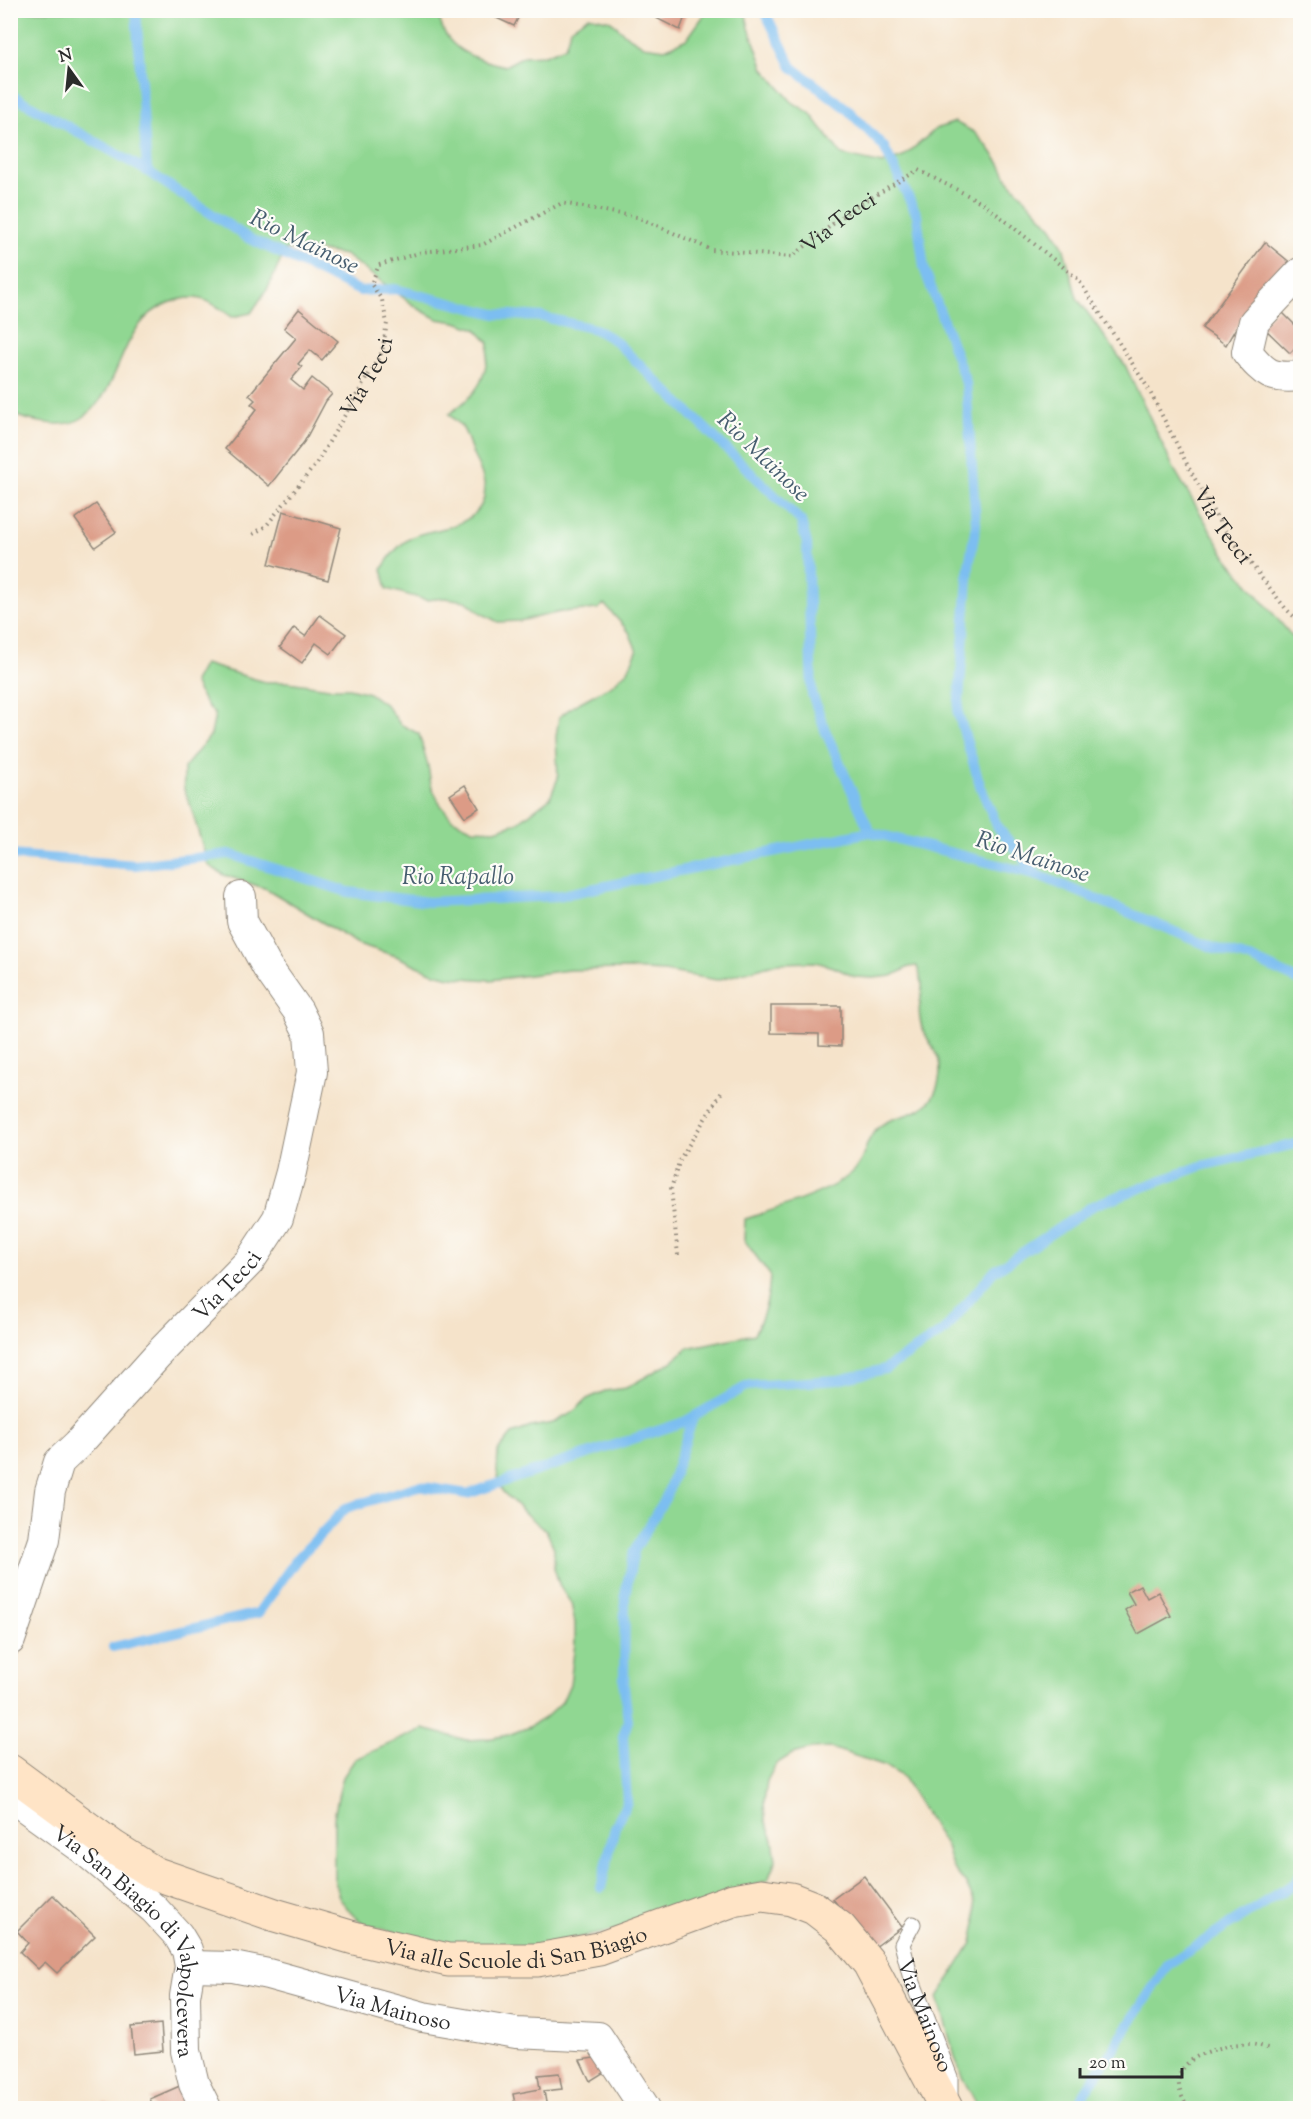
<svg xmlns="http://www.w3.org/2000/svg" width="1311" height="2119" viewBox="0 0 1311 2119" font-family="'Sorts Mill Goudy',serif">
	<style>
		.green { fill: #90d792; stroke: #5e815e; stroke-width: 1.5 }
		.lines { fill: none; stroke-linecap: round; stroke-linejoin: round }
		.stream { stroke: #7cbef1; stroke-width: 10 }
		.building { fill: #dc9b86 }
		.lane-casing { stroke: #90877a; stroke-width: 17 }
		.street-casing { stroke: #90877a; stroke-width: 32 }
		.secondary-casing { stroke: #90877a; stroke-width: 35 }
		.path { stroke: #90877a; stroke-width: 4; stroke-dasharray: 1.5 4.5; stroke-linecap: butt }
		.lane { stroke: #fff; stroke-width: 15 }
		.street { stroke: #fff; stroke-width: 30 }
		.secondary { stroke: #ffe4c6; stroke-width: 33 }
		.labels { text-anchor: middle; stroke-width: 4.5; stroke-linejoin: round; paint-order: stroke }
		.street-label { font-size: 22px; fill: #2b2b2b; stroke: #fdfcf7 }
		.water-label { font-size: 24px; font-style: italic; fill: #475e70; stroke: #fdfcf7 }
	</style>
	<rect width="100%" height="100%" fill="#fdfcf7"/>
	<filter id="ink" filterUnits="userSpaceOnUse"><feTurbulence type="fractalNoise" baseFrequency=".0167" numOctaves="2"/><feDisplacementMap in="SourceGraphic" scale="12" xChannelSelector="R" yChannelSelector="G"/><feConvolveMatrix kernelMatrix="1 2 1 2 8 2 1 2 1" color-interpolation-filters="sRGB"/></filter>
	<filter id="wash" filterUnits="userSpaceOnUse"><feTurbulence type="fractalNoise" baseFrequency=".008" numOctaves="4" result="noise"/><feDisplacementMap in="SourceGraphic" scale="24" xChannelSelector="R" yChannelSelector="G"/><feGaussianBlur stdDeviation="1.35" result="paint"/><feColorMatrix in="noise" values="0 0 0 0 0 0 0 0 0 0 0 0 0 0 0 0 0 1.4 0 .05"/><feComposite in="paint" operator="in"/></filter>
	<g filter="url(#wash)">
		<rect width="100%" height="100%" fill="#f5e3ca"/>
		<path class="green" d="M11,11H438C443,50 472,58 505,66L524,56L545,55L565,47L571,28L589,16L611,21L626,35L644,46L665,49L687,39L707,11H745L749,28L764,69L792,102L810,113L842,155L882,164L903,157L936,129L955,122L974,132L988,147L1000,164L1009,181L1052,228L1063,246L1077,298L1125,365L1174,469L1227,558L1300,646V2108H979L961,2075L955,2057L938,1997L972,1943L976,1923L975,1903L966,1884L952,1867L946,1847L903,1777L886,1766L831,1748L811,1749L792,1754L776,1764L767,1781L764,1801L765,1820L773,1840L776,1860L768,1880L645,1925L492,1954L365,1925L351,1913L339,1897L334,1878V1818L338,1797L343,1777L355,1759L423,1729L466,1740L487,1739L508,1735L529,1727L546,1717L562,1702L570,1684L575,1643V1623L571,1603L560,1587L554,1568V1548L546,1530L531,1519L502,1491L497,1472L498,1451L512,1434L531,1427L553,1423L572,1413L587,1399L605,1391L626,1388L672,1362L687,1348L754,1334C765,1314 769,1297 770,1275L744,1240L745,1219C772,1210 846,1189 859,1164C866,1153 865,1142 875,1131C889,1114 916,1118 930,1101C938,1091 942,1073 939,1061C936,1048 924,1037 921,1024C917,1008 921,1003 922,988C923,981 919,973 917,966L909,967L892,976L873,978L855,977L836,968L816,962L777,963L717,980L664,971L626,969L569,970L490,980L450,977L431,972L396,956L358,944L267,889L224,875L208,865L191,807L184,789V768L211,735L215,715L203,700L194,682L204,664L265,682H288L329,688H349L369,693L387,706L400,724L419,734L428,766L431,785L440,804L452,819L473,829L495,830L517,823L550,798L558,778L556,737L559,717L575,705L612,685L628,670L637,651L629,632L604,604L598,609L561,612L519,621L498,622L481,613L466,601L445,598L426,600L387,589L382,569C389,557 397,546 409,539C420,532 437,531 449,527C488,515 493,491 474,457C470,448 468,436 462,427C459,423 453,419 449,414C479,393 486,380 489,343L476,329L456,322L437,319L419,309L345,255L306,248L286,249L268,288L251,313L232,317C210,300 196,292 169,303C116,323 125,389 82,418C64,430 30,421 11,414Z"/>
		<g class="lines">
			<g class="stream">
				<polyline points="136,10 147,171"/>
				<polyline points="764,10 792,67 847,109 884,147 917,215 924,268 966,383 976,524 969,566 958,713 981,788 998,828 1037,875"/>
				<polyline points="10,94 147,171 248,238 360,291 395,289 495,314 543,317 595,329 614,340 801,521 807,544 812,694 825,730 870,832 1038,875 1214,948 1252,959 1300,981"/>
				<polyline points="10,855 135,865 229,854 348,892 428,902 557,896 870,832"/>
				<polyline points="113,1647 258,1613 297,1559 346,1508 418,1486 467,1494 684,1422 747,1386 838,1380 885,1369 944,1331 993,1272 1094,1205 1201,1166 1300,1143"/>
				<polyline points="601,1888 615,1827 627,1802 623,1736 628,1721 624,1687 625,1595 634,1551 667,1495 693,1418"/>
				<polyline points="1075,2108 1168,1964 1298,1881 1300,1872"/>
			</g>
		</g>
		<g id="blocks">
			<g class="building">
				<polygon points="479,10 522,10 514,26"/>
				<polygon points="659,10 687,11 680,30 656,18"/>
				<polygon points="1265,242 1292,264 1240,321 1226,345 1202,328"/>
				<polygon points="1278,308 1300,330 1300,343 1290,353 1261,325"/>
				<polygon points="299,309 338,341 322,360 310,350 298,364 302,367 291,380 303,390 312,378 332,394 326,401 304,442 269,486 225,449 257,409 251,404 255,400 249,395 296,338 284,328"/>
				<polygon points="96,504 116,532 95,547 75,519"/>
				<polygon points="283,511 341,528 328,580 269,564"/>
				<polygon points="320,615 346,634 331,654 316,643 302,663 280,647 294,628 305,636"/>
				<polygon points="465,785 479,808 465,817 450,795"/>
				<polygon points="771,1006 841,1006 841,1046 819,1045 819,1034 771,1033"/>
				<polygon points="1140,1585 1147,1598 1158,1592 1171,1616 1138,1634 1125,1610 1134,1604 1127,1592"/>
				<polygon points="864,1876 902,1927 871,1950 833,1899"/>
				<polygon points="53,1895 95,1936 57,1973 45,1962 38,1969 20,1952 28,1943 17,1931"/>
				<polygon points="161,2024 163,2051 134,2054 131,2027"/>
				<polygon points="601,2057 606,2071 590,2081 580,2060"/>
				<polygon points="559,2073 562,2089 544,2091 547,2108 516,2108 513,2094 540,2089 538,2075"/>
				<polygon points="182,2085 192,2108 154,2108 150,2099"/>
				<polygon points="104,2103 122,2108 102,2108"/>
			</g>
		</g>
	</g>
	<g filter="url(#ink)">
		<use href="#blocks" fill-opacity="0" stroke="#90877a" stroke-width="1.5"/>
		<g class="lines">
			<g class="lane-casing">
				<g id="lane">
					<path id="s2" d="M913,1924L902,1944L910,1975L950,2077V2100"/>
				</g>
			</g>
			<g class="street-casing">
				<g id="street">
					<path d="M1300,273L1254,322L1247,352C1265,374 1271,379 1300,376"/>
					<path id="s3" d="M10,1640L44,1540L50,1491L59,1462L78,1444L157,1356L249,1262L278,1218L291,1172L312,1072L309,1033L298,1011L267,967L242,921L241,897"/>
					<path id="s4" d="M10,1796L82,1848L154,1909L178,1935L187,1950L190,1966L185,1996L186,2051L194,2084L206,2108"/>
					<path id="s5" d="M190,1966L233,1967L268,1974L423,2017L516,2033L598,2037L645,2108"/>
				</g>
			</g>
			<g class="secondary-casing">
				<g id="secondary">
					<path id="s6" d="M10,1771L113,1847L154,1873L275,1915L354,1938L448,1960H537L599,1949L733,1900L762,1895L791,1899L814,1908L840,1928L869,1963L946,2108"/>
				</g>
			</g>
			<g class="path">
				<path id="s1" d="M253,534L266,526L316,464L382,352L387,323L382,300L371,284L379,265L422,252L482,245L562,203L637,217L712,250L792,257L850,210L918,170L983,203L1078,279L1148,388L1190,470L1221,525L1286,609L1300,622"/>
				<polyline points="678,1255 671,1189 680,1159 723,1090"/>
				<path d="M1188,2108C1170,2079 1179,2062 1210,2051C1222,2047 1236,2043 1248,2044C1255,2044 1264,2047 1271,2049"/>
			</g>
			<use href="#lane" class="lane"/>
			<use href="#street" class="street"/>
			<use href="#secondary" class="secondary"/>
		</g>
	</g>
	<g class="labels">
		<g class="street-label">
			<text dy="8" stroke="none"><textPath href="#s1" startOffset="810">Via Tecci</textPath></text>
			<text dy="8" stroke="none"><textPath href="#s1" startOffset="196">Via Tecci</textPath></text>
			<text dy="8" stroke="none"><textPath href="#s1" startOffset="1386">Via Tecci</textPath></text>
			<text dy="8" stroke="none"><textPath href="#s3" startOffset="429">Via Tecci</textPath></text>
			<text dy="8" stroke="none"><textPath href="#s6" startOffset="552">Via alle Scuole di San Biagio</textPath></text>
			<text dy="8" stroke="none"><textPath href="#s4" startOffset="200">Via San Biagio di Valpolcevera</textPath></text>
			<text dy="8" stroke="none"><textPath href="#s5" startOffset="208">Via Mainoso</textPath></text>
			<text dy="8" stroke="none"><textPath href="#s2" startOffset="98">Via Mainoso</textPath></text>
		</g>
		<g class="water-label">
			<text transform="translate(305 241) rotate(26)" y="8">Rio Mainose</text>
			<text transform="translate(764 456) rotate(44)" y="8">Rio Mainose</text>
			<text transform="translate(1033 856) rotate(18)" y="8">Rio Mainose</text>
			<text x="458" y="884">Rio Rapallo</text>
		</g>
	</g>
	<rect width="1311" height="2119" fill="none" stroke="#fdfcf7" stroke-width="36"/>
	<g transform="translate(69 69) rotate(345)" stroke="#fdfcf7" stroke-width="4.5" paint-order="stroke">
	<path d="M0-4.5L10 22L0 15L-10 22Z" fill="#2b2b2b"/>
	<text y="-9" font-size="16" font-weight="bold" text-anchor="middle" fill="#2b2b2b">N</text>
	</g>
	<path d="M1080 2068v9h102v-9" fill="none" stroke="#2b2b2b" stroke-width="3"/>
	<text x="1089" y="2068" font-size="18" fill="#2b2b2b" stroke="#fdfcf7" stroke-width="4.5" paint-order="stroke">20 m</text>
</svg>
